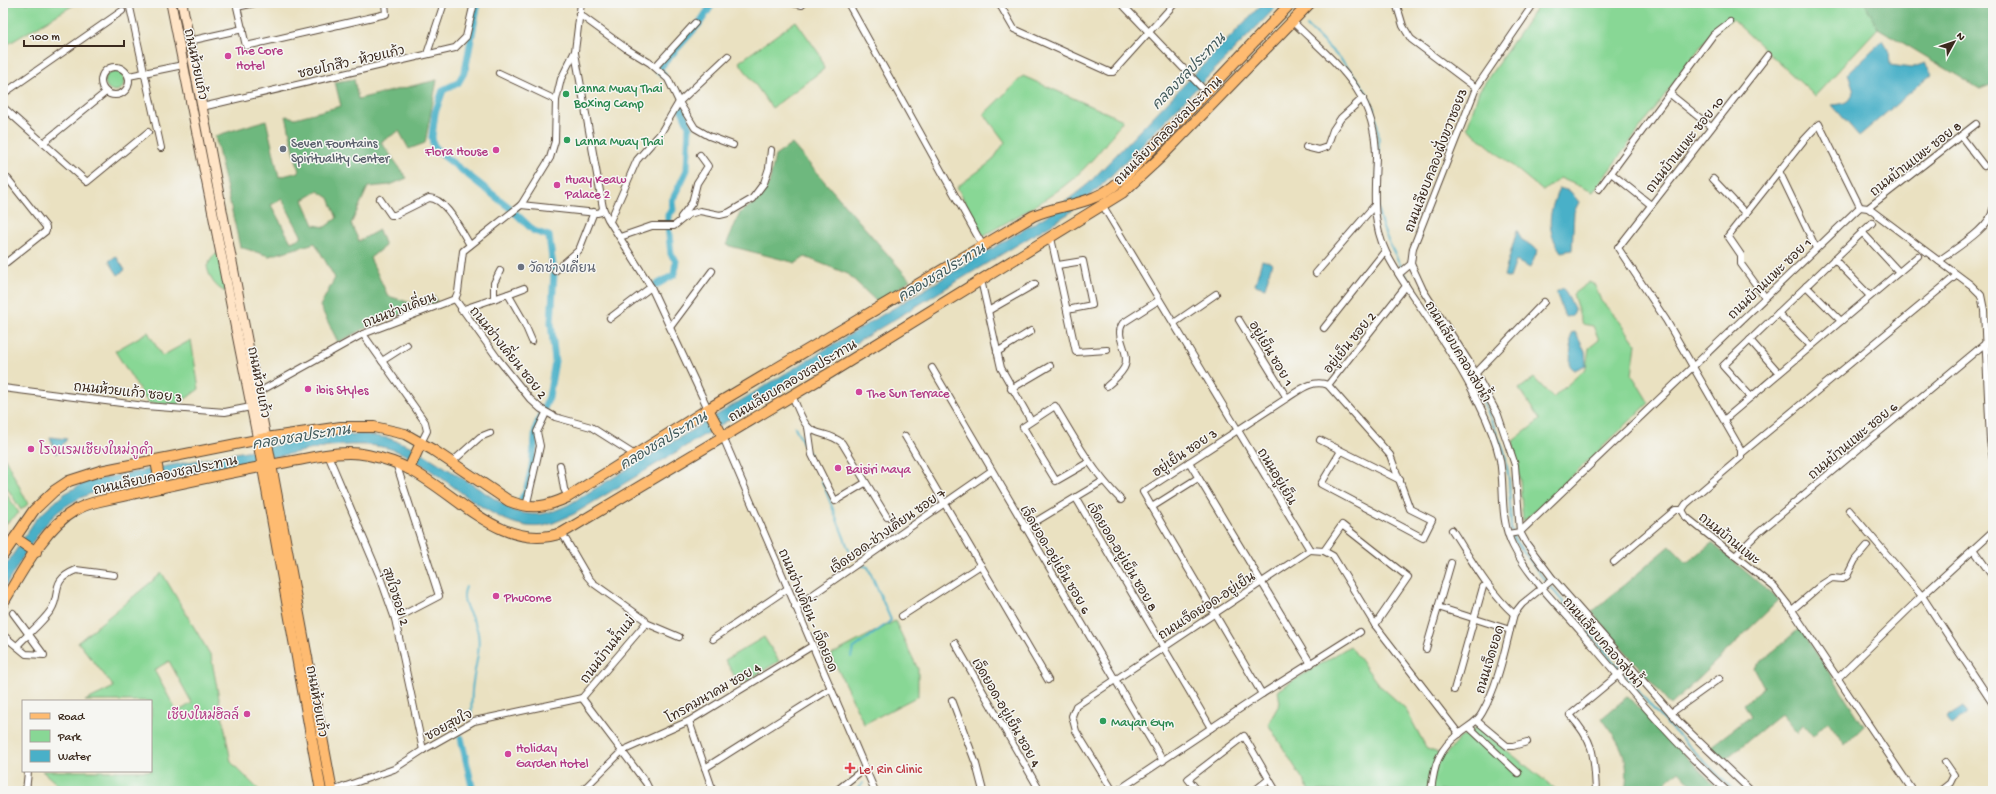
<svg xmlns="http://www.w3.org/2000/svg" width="1996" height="794" viewBox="0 0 1996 794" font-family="'Gochi Hand','Playpen Sans Thai',sans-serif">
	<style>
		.green { fill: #88d795; stroke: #62805a; fill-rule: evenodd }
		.forest { fill: #6eb87e; stroke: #54714e; fill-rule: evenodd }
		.water { fill: #49b0c8; stroke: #426d73 }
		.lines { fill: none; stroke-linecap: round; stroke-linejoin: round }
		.stream { stroke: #49b0c8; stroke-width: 2 }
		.canal { stroke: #49b0c8; stroke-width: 7 }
		.minor-casing { stroke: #554536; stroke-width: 8 }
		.secondary-casing { stroke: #554536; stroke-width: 11 }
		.primary-casing { stroke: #554536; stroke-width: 12 }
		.minor { stroke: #fff; stroke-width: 6 }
		.secondary { stroke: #ffe4c6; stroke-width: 9 }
		.primary { stroke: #febb71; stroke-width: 10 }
		.hotel-dot { fill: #d1479c; stroke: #f6f6f2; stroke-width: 1.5 }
		.leisure-dot { fill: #2e9e5b; stroke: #f6f6f2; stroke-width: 1.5 }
		.worship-dot { fill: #6b7280; stroke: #f6f6f2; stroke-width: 1.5 }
		.health-dot { fill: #e0444e; stroke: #f6f6f2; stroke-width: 1.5 }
		.labels { text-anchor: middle; stroke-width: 3; stroke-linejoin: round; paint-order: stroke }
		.hotel-label { font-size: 13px; fill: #b23c85; stroke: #f6f6f2; text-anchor: start }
		.street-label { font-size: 13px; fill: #3b2a1e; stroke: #f6f6f2 }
		.leisure-label { font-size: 13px; fill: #27864d; stroke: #f6f6f2; text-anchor: start }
		.worship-label { font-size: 13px; fill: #5b616d; stroke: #f6f6f2; text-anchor: start }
		.health-label { font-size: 13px; fill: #be3a42; stroke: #f6f6f2; text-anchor: start }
		.water-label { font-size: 14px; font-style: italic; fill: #40595a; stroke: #f6f6f2 }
	</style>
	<rect width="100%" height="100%" fill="#f6f6f2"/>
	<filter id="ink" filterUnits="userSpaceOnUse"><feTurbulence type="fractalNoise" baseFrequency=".025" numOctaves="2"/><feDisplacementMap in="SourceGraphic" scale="8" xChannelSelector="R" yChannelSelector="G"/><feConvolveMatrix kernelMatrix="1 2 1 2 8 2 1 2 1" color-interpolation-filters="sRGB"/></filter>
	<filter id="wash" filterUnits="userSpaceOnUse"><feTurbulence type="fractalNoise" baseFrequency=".012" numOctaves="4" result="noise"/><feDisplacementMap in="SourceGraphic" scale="16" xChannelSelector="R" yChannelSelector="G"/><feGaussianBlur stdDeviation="0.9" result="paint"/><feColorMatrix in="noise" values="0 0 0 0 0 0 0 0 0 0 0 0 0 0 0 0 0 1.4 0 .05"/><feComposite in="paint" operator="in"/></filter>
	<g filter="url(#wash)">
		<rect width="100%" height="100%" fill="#eae1c1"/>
		<g class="green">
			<polygon points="3,3 77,3 3,47"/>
			<polygon points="1540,3 1865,3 1878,28 1815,96 1732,19 1707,38 1593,192 1560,178 1543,191 1467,128 1479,91"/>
			<polygon points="796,21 820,55 824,69 772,108 739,62"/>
			<circle cx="115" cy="81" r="10"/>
			<path d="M1023,76L1123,120C1106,144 1088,168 1064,186C1039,205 1010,220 983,236L957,187L992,161L1005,142L984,114Z"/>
			<path d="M219,253L226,292C215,288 209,277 207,266L214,255Z"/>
			<polygon points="1589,282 1595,285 1601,301 1618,319 1636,344 1632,375 1649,403 1523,522 1520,480 1513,441 1540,420 1519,389 1534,378 1553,398 1586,368 1589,348 1599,340 1593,326 1582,324 1573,294"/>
			<polygon points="148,332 162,356 191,340 199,389 176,406 148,403 115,351"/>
			<polygon points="5,458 28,504 21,510 6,486 3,485 3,467"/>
			<polygon points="3,489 19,513 3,526"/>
			<path d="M162,573L211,656L231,762L260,791H89L87,789L65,791L42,771H151V701H85L114,687L78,642ZM169,661L192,703L177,712L154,670Z"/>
			<polygon points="895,621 918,669 918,696 864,724 831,655"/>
			<polygon points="764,637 779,661 740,685 725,660"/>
			<polygon points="1350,646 1378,684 1405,708 1427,749 1445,755 1461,737 1477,727 1558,791 1310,791 1268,724 1280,703 1278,690"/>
		</g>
		<g class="forest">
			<polygon points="1865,3 1993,3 1993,84 1980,89 1878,28"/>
			<path d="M354,79L358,99L437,80L425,143L409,149L399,131L381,142L407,178L390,185L368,187L351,224L359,241L379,230L385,246L370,258L388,296L411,303L435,297L437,302L378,322L338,342L320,306L335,278L315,243L269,256L240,247L215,136L266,120L279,177L299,172L286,116L295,118L341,106L335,82ZM318,191L329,198L337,218L325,227L314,225L303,200ZM282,199L302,237L291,242L271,205Z"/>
			<polygon points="792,144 910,280 878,303 848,274 805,257 796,263 726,245 740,213 754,203 769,184 775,156"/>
			<polygon points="1712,543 1779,600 1671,705 1592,612 1670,546 1687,563"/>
			<polygon points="1800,628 1864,726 1845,745 1828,721 1813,736 1803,724 1797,733 1781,714 1723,761 1710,747 1751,716 1744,704 1764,687 1754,668"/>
			<path d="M1628,696L1719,790L1698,791L1679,771L1663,785L1668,791H1625C1631,757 1620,745 1602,718Z"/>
		</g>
		<g class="water">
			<path d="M1263,3H1280L1103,184L1068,214L574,514C564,518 553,524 543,526C491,534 436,460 387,448C367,443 348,445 329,446L92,493C80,498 69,503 59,511C38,528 18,566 3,590V570L36,519L64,494L88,481L325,436L361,434L388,438L413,447L514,511C537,517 546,515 568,505L1051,213L1088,184Z"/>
			<path d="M1883,40L1889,50L1890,65L1911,68L1925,63L1932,74L1859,136L1832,105C1844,104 1849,103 1854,91L1848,73Z"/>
			<path d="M1559,188L1570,191L1579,202L1574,212L1572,250L1561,252C1545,229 1549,213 1559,188Z"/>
			<polygon points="1517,230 1521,239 1538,250 1530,268 1516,261 1510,278 1504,276"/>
			<polygon points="116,256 125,270 118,275 109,261"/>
			<polygon points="1262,260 1272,263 1265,288 1255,285"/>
			<polygon points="1563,288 1575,310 1572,316 1565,317 1556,292"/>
			<polygon points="1575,332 1585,351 1586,365 1574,370 1570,367 1571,333"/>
			<polygon points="50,437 67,439 56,454"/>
			<polygon points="1963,707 1967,713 1951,725 1946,718"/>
		</g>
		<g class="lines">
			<g class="stream">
				<path d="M1307,26C1328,47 1351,67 1366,92C1388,128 1374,170 1378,209C1381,230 1393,250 1402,268"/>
				<polyline points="1404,272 1453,352"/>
				<polyline points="1468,376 1487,410 1505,454 1509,480 1511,529 1514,539 1543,578 1661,718 1734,791"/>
				<polyline points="795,427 809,454"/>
				<polyline points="822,481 852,558"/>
				<path d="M466,587C458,604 475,617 478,633C481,650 475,666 473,682C471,693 472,705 471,716"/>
				<polyline points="851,657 853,649 888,623 891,620 868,567 860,565"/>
				<polyline points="855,791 863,783"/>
			</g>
			<g class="canal">
				<polyline points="478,3 465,71 458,83 443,90 435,113 432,137 433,144 440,153 510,208 534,231 549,236 554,274 551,323 555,361 549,397 536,427 532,467 526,492 522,498"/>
				<polyline points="663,74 658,70 699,24 713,3"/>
				<polyline points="668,224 668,215 673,210 672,201 687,170 689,126 681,108"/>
				<polyline points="656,285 674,275 676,261 671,254 668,225"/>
				<polyline points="461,738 473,791"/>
			</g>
		</g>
	</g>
	<g filter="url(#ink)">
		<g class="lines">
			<g class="minor-casing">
				<g id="minor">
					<polyline points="129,3 161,148"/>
					<polyline points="255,3 237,7 246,46 386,14 385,3"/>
					<polyline points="793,3 802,5 804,3"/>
					<polyline points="848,3 983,246"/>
					<polyline points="999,3 1014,29 1109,72 1113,72 1175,3"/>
					<polyline points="1121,3 1206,92"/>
					<polyline points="1396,3 1403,26 1411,39 1476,88"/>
					<polyline points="1534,3 1476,88 1413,248 1411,264 1423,290 1471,365 1498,415 1515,465 1520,532 1526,543 1553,579 1680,723 1751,791"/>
					<polyline points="579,14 627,49 650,63 668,79 679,102 695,128 709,136 733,145"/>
					<path d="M1292,21C1335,63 1376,91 1376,157C1375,190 1371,221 1386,252C1394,269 1406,286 1417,302C1439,335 1462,368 1479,404C1488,422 1496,441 1500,460C1505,489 1499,519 1513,546C1529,578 1558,605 1581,632C1628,687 1673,743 1727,791"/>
					<polyline points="189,41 243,29"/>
					<polyline points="575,53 603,208 608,219 651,287 708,409"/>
					<polyline points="427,54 444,3"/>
					<polyline points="655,67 695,23"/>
					<circle cx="115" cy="81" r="14"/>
					<polyline points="499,73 556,100"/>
					<polyline points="129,76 183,65"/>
					<polyline points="3,94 122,11"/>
					<polyline points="1670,94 1711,127"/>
					<polyline points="3,107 87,182 148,132"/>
					<polyline points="202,107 455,48 466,37 474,3"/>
					<polyline points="1961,136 1984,166"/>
					<polyline points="43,143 106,92"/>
					<polyline points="1306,147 1318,150 1327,147 1333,130 1341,118 1363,98"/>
					<polyline points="1779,171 1816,248"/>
					<polyline points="1611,173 1651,205"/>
					<polyline points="1713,179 1746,214"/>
					<polyline points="1599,189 1713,35 1730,22"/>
					<path d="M380,199L391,215H395L429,198C446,198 461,231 470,245"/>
					<polyline points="521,205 597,213 601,212 603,208"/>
					<polyline points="1103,206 1310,550"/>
					<polyline points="1860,207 1868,208 1971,285 1981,295 1984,310 1990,441 1993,459"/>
					<polyline points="1868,208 1976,124"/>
					<polyline points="681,217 692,203 697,183 708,166 700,155"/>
					<polyline points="610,221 637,160 660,134 679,102 728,56"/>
					<polyline points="1862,232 1899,272"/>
					<polyline points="620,237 652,226 674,226 689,214 700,211 720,215 728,213 752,199 764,183 769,168 771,150"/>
					<polyline points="1051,238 1076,352 1107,350"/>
					<polyline points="1834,259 1870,296"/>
					<path d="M1939,261C1954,249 1991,228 1993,209"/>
					<polyline points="3,265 46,231 46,227 8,179"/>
					<polyline points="1058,265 1083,261 1092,305 1067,310"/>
					<polyline points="555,271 579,250 594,212"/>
					<polyline points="1316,273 1374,206"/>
					<polyline points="1399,274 1411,264"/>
					<polyline points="981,280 1001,368 1031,421"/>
					<polyline points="1806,286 1841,321"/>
					<polyline points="508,294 524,288"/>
					<polyline points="1765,297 1741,264 1741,255 1728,236 1804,140 1819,124 1860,207"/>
					<polyline points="455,299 498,359 530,399 541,409 555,417 591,427 635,455"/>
					<polyline points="494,299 494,283 500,271"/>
					<polyline points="461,310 508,294 523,320 532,341"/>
					<polyline points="988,311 1035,284"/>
					<polyline points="1778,313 1811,346"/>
					<polyline points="610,318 651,287"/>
					<polyline points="1239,320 1287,398"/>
					<polyline points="1174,323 1216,294"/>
					<polyline points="671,326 712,271"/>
					<polyline points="1324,328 1385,251"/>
					<polyline points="363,334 425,422 427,431 421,443"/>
					<polyline points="1750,340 1779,373"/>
					<polyline points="997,352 1031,331"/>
					<polyline points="382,361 407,345"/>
					<polyline points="932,368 1163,761"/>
					<polyline points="1476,373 1544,302"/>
					<polyline points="1328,385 1406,286"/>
					<path d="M1107,386C1113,381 1120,375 1124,368C1132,352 1113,337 1123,323L1159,300"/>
					<polyline points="3,388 145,406 225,412 251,407"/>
					<polyline points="1011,389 1050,366"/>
					<polyline points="257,393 363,334 455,299 458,292 463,251 521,205 550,158 555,141 556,100 561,79 575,51 581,3"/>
					<path d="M792,396C797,405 801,420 808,427C817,436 830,432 842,443L887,517"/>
					<polyline points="1751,397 1723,366 1872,223"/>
					<polyline points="1725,419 1918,256"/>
					<polyline points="808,427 812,455 835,501 865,483"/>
					<polyline points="905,436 1048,680"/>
					<polyline points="723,437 875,791"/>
					<polyline points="1320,440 1400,480"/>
					<polyline points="1742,453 1957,275"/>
					<polyline points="328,455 380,577 395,619 423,750"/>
					<path d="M1089,462L1056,481L1023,427L1055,406C1075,440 1093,472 1121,500"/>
					<polyline points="1189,462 1311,664"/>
					<polyline points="451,463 480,437 490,433"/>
					<polyline points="560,465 564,489 568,497"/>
					<polyline points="1076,498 1211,728"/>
					<polyline points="526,507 540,446 537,432 546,413"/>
					<polyline points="1152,507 1198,478"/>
					<polyline points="1682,510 1686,504 1741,457 1741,450 1666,320 1618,248 1768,55"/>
					<polyline points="1682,510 1686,517 1774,587 1792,610 1913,791"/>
					<polyline points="1849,510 1922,596 1993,704"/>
					<polyline points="1025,528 1103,481"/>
					<path d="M1452,530C1471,559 1488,591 1514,614"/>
					<polyline points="562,533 587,576 593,583 645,620 646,623 582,698"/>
					<polyline points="1508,534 1520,532 1860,207"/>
					<polyline points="1973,549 1993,577"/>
					<polyline points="1310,550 1324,551 1333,556 1375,625 1459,734"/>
					<polyline points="1324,551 1342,525 1408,577 1375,625"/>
					<polyline points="1735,556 1758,533 1993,337"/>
					<polyline points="1614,562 1675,510 1682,510"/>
					<polyline points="795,607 991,471"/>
					<polyline points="1438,607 1510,630"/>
					<polyline points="1792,610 1821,585 1832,578 1842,579 1847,576 1855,560 1867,546"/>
					<polyline points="902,616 981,565"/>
					<polyline points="395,619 439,596 396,463"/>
					<polyline points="646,623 679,637"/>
					<polyline points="3,635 26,654 44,655 13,613"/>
					<polyline points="713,639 787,589"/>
					<polyline points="955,643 1040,791"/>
					<path d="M17,646C28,634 42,623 51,610C62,593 49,581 76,570L114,575"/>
					<polyline points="1426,649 1451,563"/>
					<polyline points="1838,678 1922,596 1993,531"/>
					<polyline points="1454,690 1483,587"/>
					<path d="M1262,694L1143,492L1287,398C1300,390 1312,379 1328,385L1390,455L1410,509L1432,520L1423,538L1321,484L1341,451"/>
					<polyline points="582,698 646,783 650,791"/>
					<polyline points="952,700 976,764 983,791"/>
					<polyline points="1671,713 1720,678"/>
					<polyline points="689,721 713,791"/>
					<polyline points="1477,721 1507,746 1513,746 1527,742"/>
					<polyline points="1469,727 1518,773"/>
					<polyline points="705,768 830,689"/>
					<polyline points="26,791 28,772"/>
					<polyline points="332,791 394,769 423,750 474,721 582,698"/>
					<polyline points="582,791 622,751 689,721 812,646"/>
					<polyline points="836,791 865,768"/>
					<polyline points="1113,791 1076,731 1072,716 1076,706 1310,550"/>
					<polyline points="1117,791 1262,694 1360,632"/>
					<polyline points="1198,791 1188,779 1244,736 1276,791"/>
					<polyline points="1254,791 1269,779"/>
					<path d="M1431,791C1434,766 1438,749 1460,733C1468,726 1477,723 1482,713C1499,683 1505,648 1514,614L1522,604L1553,579"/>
					<path d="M1596,791C1594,755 1595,743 1570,715L1629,666"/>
					<polyline points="1940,791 1950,783 1954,775 1945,762"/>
				</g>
			</g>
			<g class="secondary-casing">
				<g id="secondary">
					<polyline points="171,3 258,440"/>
					<polyline points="182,3 266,438"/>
				</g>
			</g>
			<g class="primary-casing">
				<g id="primary">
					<polyline points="708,409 723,437"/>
					<polyline points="266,438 332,791"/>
					<polyline points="258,440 321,791"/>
					<polyline points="156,461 161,488"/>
					<polyline points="409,469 421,443"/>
					<polyline points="15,538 36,552"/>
					<path d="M3,555L34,510L54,491L69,481L100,471L266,438L341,427H374L405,434L433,450L509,501C531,510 547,507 568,497L708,409L1033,216C1053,207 1075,206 1095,197C1108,192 1118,183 1128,174L1291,3"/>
					<path d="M3,603C21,574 44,528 74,511C82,506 91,503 100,501C162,487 225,473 287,462C313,458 342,449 368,455C382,458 396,462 409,469C457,493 501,553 562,533L830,373L1122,193L1161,157L1310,3"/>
				</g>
			</g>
			<use href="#minor" class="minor"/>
			<use href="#secondary" class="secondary"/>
			<use href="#primary" class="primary"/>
		</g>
	</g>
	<g class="hotel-dot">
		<circle cx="228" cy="56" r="4"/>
		<circle cx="496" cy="150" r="4"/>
		<circle cx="557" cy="185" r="4"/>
		<circle cx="308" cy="389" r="4"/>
		<circle cx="859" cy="392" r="4"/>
		<circle cx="31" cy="449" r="4"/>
		<circle cx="838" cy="468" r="4"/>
		<circle cx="496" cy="596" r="4"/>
		<circle cx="247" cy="714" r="4"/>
		<circle cx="508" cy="754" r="4"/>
	</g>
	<g class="leisure-dot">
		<circle cx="566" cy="94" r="4"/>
		<circle cx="567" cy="140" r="4"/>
		<circle cx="1103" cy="721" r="4"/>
	</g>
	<g class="worship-dot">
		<circle cx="283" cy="149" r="4"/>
		<circle cx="521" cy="267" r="4"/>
	</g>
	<path class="health-dot" d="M848 762h4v4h4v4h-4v4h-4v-4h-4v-4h4z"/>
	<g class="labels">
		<g class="hotel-label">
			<text x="236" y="54">The Core<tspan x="236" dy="15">Hotel</tspan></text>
			<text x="488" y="155" text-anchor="end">Flora House</text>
			<text x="565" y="183">Huay Keaw<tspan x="565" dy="15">Palace 2</tspan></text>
			<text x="316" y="394">ibis Styles</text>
			<text x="867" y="397">The Sun Terrace</text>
			<text x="39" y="454">โรงแรมเชียงใหม่ภูคำ</text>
			<text x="846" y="473">Baisiri Maya</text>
			<text x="504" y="601">Phucome</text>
			<text x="239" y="719" text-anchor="end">เชียงใหม่ฮิลล์</text>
			<text x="516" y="752">Holiday<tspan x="516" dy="15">Garden Hotel</tspan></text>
		</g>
		<g class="street-label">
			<text transform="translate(351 61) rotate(-13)" y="5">ซอยโกสึว - ห้วยแก้ว</text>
			<text transform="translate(197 64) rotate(78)" y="5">ถนนห้วยแก้ว</text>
			<text transform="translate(1167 130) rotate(-45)" y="5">ถนนเลียบคลองชลประทาน</text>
			<text transform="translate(1684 144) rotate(-52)" y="5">ถนนบ้านแพะ ซอย 10</text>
			<text transform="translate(1915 158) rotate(-38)" y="5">ถนนบ้านแพะ ซอย 8</text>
			<text transform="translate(1435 160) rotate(-69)" y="5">ถนนเลียบคลองฝั่งขวาซอย3</text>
			<text transform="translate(1769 278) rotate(-44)" y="5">ถนนบ้านแพะ ซอย 1</text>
			<text transform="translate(399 309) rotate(-21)" y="5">ถนนช่างเคี่ยน</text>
			<text transform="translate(1349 342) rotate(-51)" y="5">อยู่เย็น ซอย 2</text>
			<text transform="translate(1459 351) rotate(59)" y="5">ถนนเลียบคลองส่งน้ำ</text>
			<text transform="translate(509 352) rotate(51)" y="5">ถนนช่างเคี่ยน ซอย 2</text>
			<text transform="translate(1272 353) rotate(59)" y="5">อยู่เย็น ซอย 1</text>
			<text transform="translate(792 380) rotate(-31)" y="5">ถนนเลียบคลองชลประทาน</text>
			<text transform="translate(260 382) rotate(79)" y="5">ถนนห้วยแก้ว</text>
			<text transform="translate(128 391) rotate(6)" y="5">ถนนห้วยแก้ว ซอย 3</text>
			<text transform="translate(1852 440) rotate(-40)" y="5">ถนนบ้านแพะ ซอย 6</text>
			<text transform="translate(1184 452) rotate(-34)" y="5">อยู่เย็น ซอย 3</text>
			<text transform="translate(165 474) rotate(-12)" y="5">ถนนเลียบคลองชลประทาน</text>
			<text transform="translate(1278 476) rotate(59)" y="5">ถนนอยู่เย็น</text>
			<text transform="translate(887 530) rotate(-35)" y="5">เจ็ดยอด-ช่างเคี่ยน ซอย 7</text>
			<text transform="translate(1730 538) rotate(39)" y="5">ถนนบ้านแพะ</text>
			<text transform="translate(1123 556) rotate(59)" y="5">เจ็ดยอด-อยู่เย็น ซอย 8</text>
			<text transform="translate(1056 559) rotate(59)" y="5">เจ็ดยอด-อยู่เย็น ซอย 6</text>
			<text transform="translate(397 596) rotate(72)" y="5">สุขใจซอย 2</text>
			<text transform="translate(1206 605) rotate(-33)" y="5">ถนนเจ็ดยอด-อยู่เย็น</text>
			<text transform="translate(809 610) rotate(67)" y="5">ถนนช่างเคี่ยน - เจ็ดยอด</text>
			<text transform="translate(1604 642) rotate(49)" y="5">ถนนเลียบคลองส่งน้ำ</text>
			<text transform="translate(607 649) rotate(-52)" y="5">ถนนบ้านน้ำแม่</text>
			<text transform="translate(1489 659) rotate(-73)" y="5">ถนนเจ็ดยอด</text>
			<text transform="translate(713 692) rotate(-30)" y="5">โทรคมนาคม ซอย 4</text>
			<text transform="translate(318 701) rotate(80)" y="5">ถนนห้วยแก้ว</text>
			<text transform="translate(1007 712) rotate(60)" y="5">เจ็ดยอด-อยู่เย็น ซอย 4</text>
			<text transform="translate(448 724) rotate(-28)" y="5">ซอยสุขใจ</text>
		</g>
		<g class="leisure-label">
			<text x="574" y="92">Lanna Muay Thai<tspan x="574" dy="15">Boxing Camp</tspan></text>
			<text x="575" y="145">Lanna Muay Thai</text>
			<text x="1111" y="726">Mayan Gym</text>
		</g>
		<g class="worship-label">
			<text x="291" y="147">Seven Fountains<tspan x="291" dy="15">Spirituality Center</tspan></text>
			<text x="529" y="272">วัดช่างเคี่ยน</text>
		</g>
		<g class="health-label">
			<text x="859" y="773">Le' Rin Clinic</text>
		</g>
		<g class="water-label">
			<text transform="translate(1188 71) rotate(-46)" y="5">คลองชลประทาน</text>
			<text transform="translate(941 272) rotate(-31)" y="5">คลองชลประทาน</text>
			<text transform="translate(301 436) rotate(-9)" y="5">คลองชลประทาน</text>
			<text transform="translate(663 440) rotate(-31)" y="5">คลองชลประทาน</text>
		</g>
	</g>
	<rect width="1996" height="794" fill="none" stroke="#f6f6f2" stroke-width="16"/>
	<rect x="22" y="700" width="130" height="72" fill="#f6f6f2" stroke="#aba49d"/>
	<rect x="30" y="713" width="20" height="6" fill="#febb71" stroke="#aba49d"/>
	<text x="58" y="720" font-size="12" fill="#3b2a1e">Road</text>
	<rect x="30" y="730" width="20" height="12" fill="#88d795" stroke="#aba49d"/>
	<text x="58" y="740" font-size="12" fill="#3b2a1e">Park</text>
	<rect x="30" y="750" width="20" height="12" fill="#49b0c8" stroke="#aba49d"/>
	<text x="58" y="760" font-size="12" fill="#3b2a1e">Water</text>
	<g transform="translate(1954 42) rotate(50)" stroke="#f6f6f2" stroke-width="3" paint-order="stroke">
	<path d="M0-3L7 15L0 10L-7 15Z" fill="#3b2a1e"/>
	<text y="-6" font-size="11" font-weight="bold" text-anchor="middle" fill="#3b2a1e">N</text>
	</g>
	<path d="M24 40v6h100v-6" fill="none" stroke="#3b2a1e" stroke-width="2"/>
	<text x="30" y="40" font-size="12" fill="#3b2a1e" stroke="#f6f6f2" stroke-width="3" paint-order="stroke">100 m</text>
</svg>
